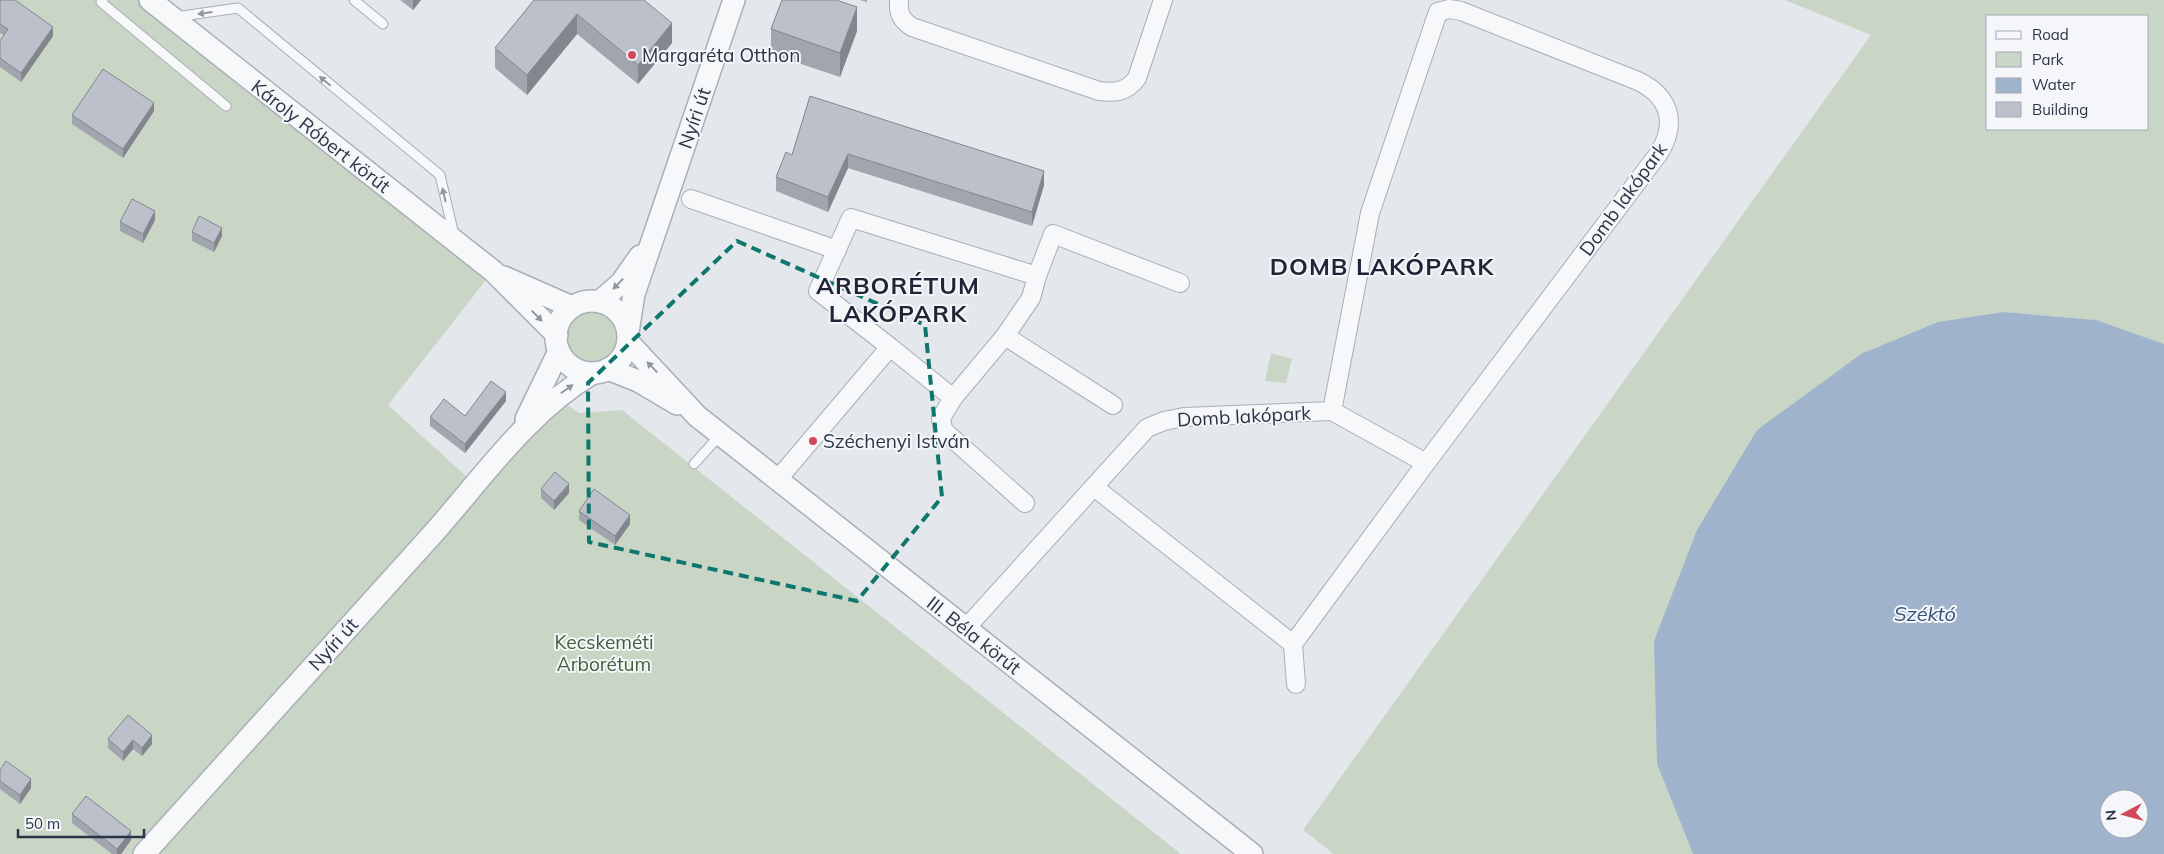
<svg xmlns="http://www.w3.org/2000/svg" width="2164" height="854" viewBox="0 0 2164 854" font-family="Mulish,sans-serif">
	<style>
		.green { fill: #c9d6c5; fill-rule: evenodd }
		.water { fill: #9fb4cc; fill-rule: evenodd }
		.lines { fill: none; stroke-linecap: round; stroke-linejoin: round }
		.service-casing { stroke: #a9aeb7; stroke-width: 11 }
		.minor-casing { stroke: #a9aeb7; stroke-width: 20 }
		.tertiary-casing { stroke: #a9aeb7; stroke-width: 24 }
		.service { stroke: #f7f8fa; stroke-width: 9 }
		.minor { stroke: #f7f8fa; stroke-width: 18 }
		.tertiary { stroke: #f7f8fa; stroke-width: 21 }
		.wall { fill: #a1a5ae }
		.shaded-wall { fill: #83868d }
		.building { fill: #bbc0ca; stroke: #83868d }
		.oneway { fill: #9196a0 }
		.marked { fill: none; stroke: #0f766e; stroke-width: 4; stroke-dasharray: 10 6; stroke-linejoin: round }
		.poi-dot { fill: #d1495b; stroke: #f4f6f9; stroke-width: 2 }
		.labels { text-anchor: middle; stroke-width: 4; stroke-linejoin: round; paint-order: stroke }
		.poi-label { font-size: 19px; fill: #2b3445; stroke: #f4f6f9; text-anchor: start }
		.street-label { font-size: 19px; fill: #2b3445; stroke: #f4f6f9 }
		.park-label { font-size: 19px; fill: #3f6138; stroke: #f4f6f9 }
		.water-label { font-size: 20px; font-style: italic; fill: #34527a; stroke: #f4f6f9 }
		.district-label { font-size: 24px; font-weight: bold; letter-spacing: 1px; fill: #1d2536; stroke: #f4f6f9 }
	</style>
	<rect width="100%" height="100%" fill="#e4e7ec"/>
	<g class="green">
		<polygon points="0,0 150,0 493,271 388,405 479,488 562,401 579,413 622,410 1181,854 0,854"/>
		<path d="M1785,0H2164V344L2095,320L2004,312L1657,764L1693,854H1334L1303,830L1871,35ZM1988,16H2148V129H1988Z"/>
		<circle cx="592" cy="338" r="27"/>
		<polygon points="1271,353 1292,359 1286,383 1265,381"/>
	</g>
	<path class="water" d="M2004,312L2096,320L2164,344V854H1693L1657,764L1654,641L1697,530L1757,430L1861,354L1938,322ZM2109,799H2139V829H2109Z"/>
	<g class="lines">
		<g class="service-casing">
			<g id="service">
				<polyline points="103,0 101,2 226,106"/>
				<polyline points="354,0 383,24"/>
				<polyline points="175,17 238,8 440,175 454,235"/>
				<polyline points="694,464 720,435"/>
			</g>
		</g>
		<g class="minor-casing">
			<g id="minor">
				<path d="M899,0C898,13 901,20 912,27L1099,91C1115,93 1127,92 1137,78L1163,0"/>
				<polyline points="691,199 837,250"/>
				<polyline points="1037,276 1053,234 1180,283"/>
				<polyline points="1005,336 1113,405"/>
				<polyline points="953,398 941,418 943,430 1025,503"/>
				<polyline points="1332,411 1426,463"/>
				<polyline points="778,479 890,347 818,291 851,218 1037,276 1031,298 1005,336 953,398 890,347"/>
				<path d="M966,628L1147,428L1164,421L1184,417L1332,411L1370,213L1438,12L1449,9L1461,11L1638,81C1669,96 1678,122 1659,153L1426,463L1293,644L1094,487"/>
				<polyline points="1293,644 1296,684"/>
			</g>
		</g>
		<g class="tertiary-casing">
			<g id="tertiary">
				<polyline points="150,0 493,271 557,335"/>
				<polyline points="504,277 572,307"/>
				<circle cx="592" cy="337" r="36"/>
				<polyline points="599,302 621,283 640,256"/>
				<polyline points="628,332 634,294 734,0"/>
				<polyline points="628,342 697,416 1252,854"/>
				<polyline points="608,369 638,381 677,404"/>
				<polyline points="526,419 559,351"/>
				<path d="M144,854C240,748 335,642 431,536C482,479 526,413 593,373"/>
			</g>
		</g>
		<use href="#service" class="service"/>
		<use href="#minor" class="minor"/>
		<use href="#tertiary" class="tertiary"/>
	</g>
	<g class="wall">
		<polygon points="0,0 53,36 21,82 0,67 0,41 4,35 0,33"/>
		<polygon points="400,0 421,0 413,10"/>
		<polygon points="534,0 672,43 638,84 577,34 527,95 495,68 495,48"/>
		<polygon points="860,0 867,0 867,2"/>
		<polygon points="771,29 857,31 840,77 771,54"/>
		<polygon points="810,96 1044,185 1032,226 848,168 828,212 776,191 776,177 792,155"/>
		<polygon points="154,111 123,158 72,124 72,115"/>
		<polygon points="155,220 143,243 120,231 120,222"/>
		<polygon points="192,232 222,236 214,252 192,241"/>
		<polygon points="506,401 465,453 430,426 430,417 465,416"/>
		<polygon points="541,489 569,493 554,510 541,498"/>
		<polygon points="579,511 630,524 615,545 579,520"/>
		<polygon points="152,735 152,744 142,756 133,749 123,761 108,748 108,739"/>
		<polygon points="0,770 31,788 20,804 0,789"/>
		<polygon points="72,814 131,840 121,854 112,854 72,823"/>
	</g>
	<g class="shaded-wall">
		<polygon points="413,0 421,0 413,10"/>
		<polygon points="857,7 857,31 840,77 840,53"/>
		<polygon points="577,14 577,34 527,95 527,75"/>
		<polygon points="672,23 672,43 638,84 638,65"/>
		<polygon points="53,27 53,36 21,82 21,73"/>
		<polygon points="154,103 154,111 123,158 123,149"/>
		<polygon points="848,154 848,168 828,212 828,197"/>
		<polygon points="1044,171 1044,185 1032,226 1032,212"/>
		<polygon points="155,211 155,220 143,243 143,234"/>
		<polygon points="222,228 222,236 214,252 214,243"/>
		<polygon points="506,392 506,401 465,453 465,444"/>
		<polygon points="569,484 569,493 554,510 554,501"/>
		<polygon points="630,515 630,524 615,545 615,536"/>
		<polygon points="152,735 152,744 142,756 142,748"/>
		<polygon points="133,740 133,749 123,761 123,752"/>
		<polygon points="31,779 31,788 20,804 20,795"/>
		<polygon points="131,831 131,840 121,854 117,854 117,849"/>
	</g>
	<g class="building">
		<polygon points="0,0 15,0 53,27 21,73 0,58 0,41 8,29 0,24"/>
		<polygon points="534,0 644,0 672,23 638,65 577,14 527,75 495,48"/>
		<polygon points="782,0 836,0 857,7 840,53 771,29"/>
		<polygon points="103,69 154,103 123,149 72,115"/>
		<polygon points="810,96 1044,171 1032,212 848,154 828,197 776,177 786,152 792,155"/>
		<polygon points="132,199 155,211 143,234 120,222"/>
		<polygon points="199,216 222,228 214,243 192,232"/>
		<polygon points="491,381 506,392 465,444 430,417 444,399 465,416"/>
		<polygon points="555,472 569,484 554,501 541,489"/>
		<polygon points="594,489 630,515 615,536 579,511"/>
		<polygon points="128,715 152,735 142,748 133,740 123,752 108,739"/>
		<polygon points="6,761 31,779 20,795 0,781 0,770"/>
		<polygon points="86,796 131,831 117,849 72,814"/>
	</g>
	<defs><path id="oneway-solid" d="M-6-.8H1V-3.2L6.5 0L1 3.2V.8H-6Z" transform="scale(1.25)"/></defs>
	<g class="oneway">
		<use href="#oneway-solid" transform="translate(205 13) rotate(172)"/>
		<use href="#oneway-solid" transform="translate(325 81) rotate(-140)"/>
		<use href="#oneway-solid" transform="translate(444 195) rotate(-103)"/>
		<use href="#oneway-solid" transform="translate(618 284) rotate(134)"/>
		<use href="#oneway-solid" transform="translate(537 316) rotate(46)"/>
		<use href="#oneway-solid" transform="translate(652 367) rotate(-134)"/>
		<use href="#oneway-solid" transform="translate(567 389) rotate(-35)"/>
	</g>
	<path class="marked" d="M737,241L925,325L942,497L857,601L589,542L588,383Z"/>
	<g class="poi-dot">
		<circle cx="632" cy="55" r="5"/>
		<circle cx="813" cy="441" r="5"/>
	</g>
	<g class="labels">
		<g class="poi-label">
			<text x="642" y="62">Margaréta Otthon</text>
			<text x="823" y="448">Széchenyi István</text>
		</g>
		<g class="street-label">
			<text transform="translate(694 118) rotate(-71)" y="7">Nyíri út</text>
			<text transform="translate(321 136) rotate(38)" y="7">Károly Róbert körút</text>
			<text transform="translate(1623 199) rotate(-54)" y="7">Domb lakópark</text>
			<text transform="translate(1244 416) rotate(-3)" y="7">Domb lakópark</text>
			<text transform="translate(974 635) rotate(38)" y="7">III. Béla körút</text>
			<text transform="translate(333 644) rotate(-48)" y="7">Nyíri út</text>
		</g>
		<g class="park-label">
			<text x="604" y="649">Kecskeméti<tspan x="604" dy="22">Arborétum</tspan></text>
		</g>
		<g class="water-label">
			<text x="1925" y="621">Széktó</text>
		</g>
		<g class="district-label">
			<text x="1382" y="275">DOMB LAKÓPARK</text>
			<text x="898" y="294">ARBORÉTUM<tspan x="898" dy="28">LAKÓPARK</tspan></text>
		</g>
	</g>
	<rect x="1986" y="15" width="162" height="115" fill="#f4f6f9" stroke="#a4a8b1"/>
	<rect x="1996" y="31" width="25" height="8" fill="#f7f8fa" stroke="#a4a8b1"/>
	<text x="2032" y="40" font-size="15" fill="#2b3445">Road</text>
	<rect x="1996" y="52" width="25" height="15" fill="#c9d6c5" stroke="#a4a8b1"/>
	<text x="2032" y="65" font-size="15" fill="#2b3445">Park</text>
	<rect x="1996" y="78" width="25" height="15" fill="#9fb4cc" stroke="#a4a8b1"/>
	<text x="2032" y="90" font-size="15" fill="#2b3445">Water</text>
	<rect x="1996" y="102" width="25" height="15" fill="#bbc0ca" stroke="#a4a8b1"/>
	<text x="2032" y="115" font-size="15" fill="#2b3445">Building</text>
	<g transform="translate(2124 814) rotate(264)"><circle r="24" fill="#f4f6f9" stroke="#a4a8b1"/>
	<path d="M0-4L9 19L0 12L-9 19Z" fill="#d1495b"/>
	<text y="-8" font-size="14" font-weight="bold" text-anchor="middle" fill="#2b3445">N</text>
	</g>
	<path d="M18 829v8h126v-8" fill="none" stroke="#2b3445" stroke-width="2.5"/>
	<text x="25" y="829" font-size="15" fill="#2b3445" stroke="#f4f6f9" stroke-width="4" paint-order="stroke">50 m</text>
</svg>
